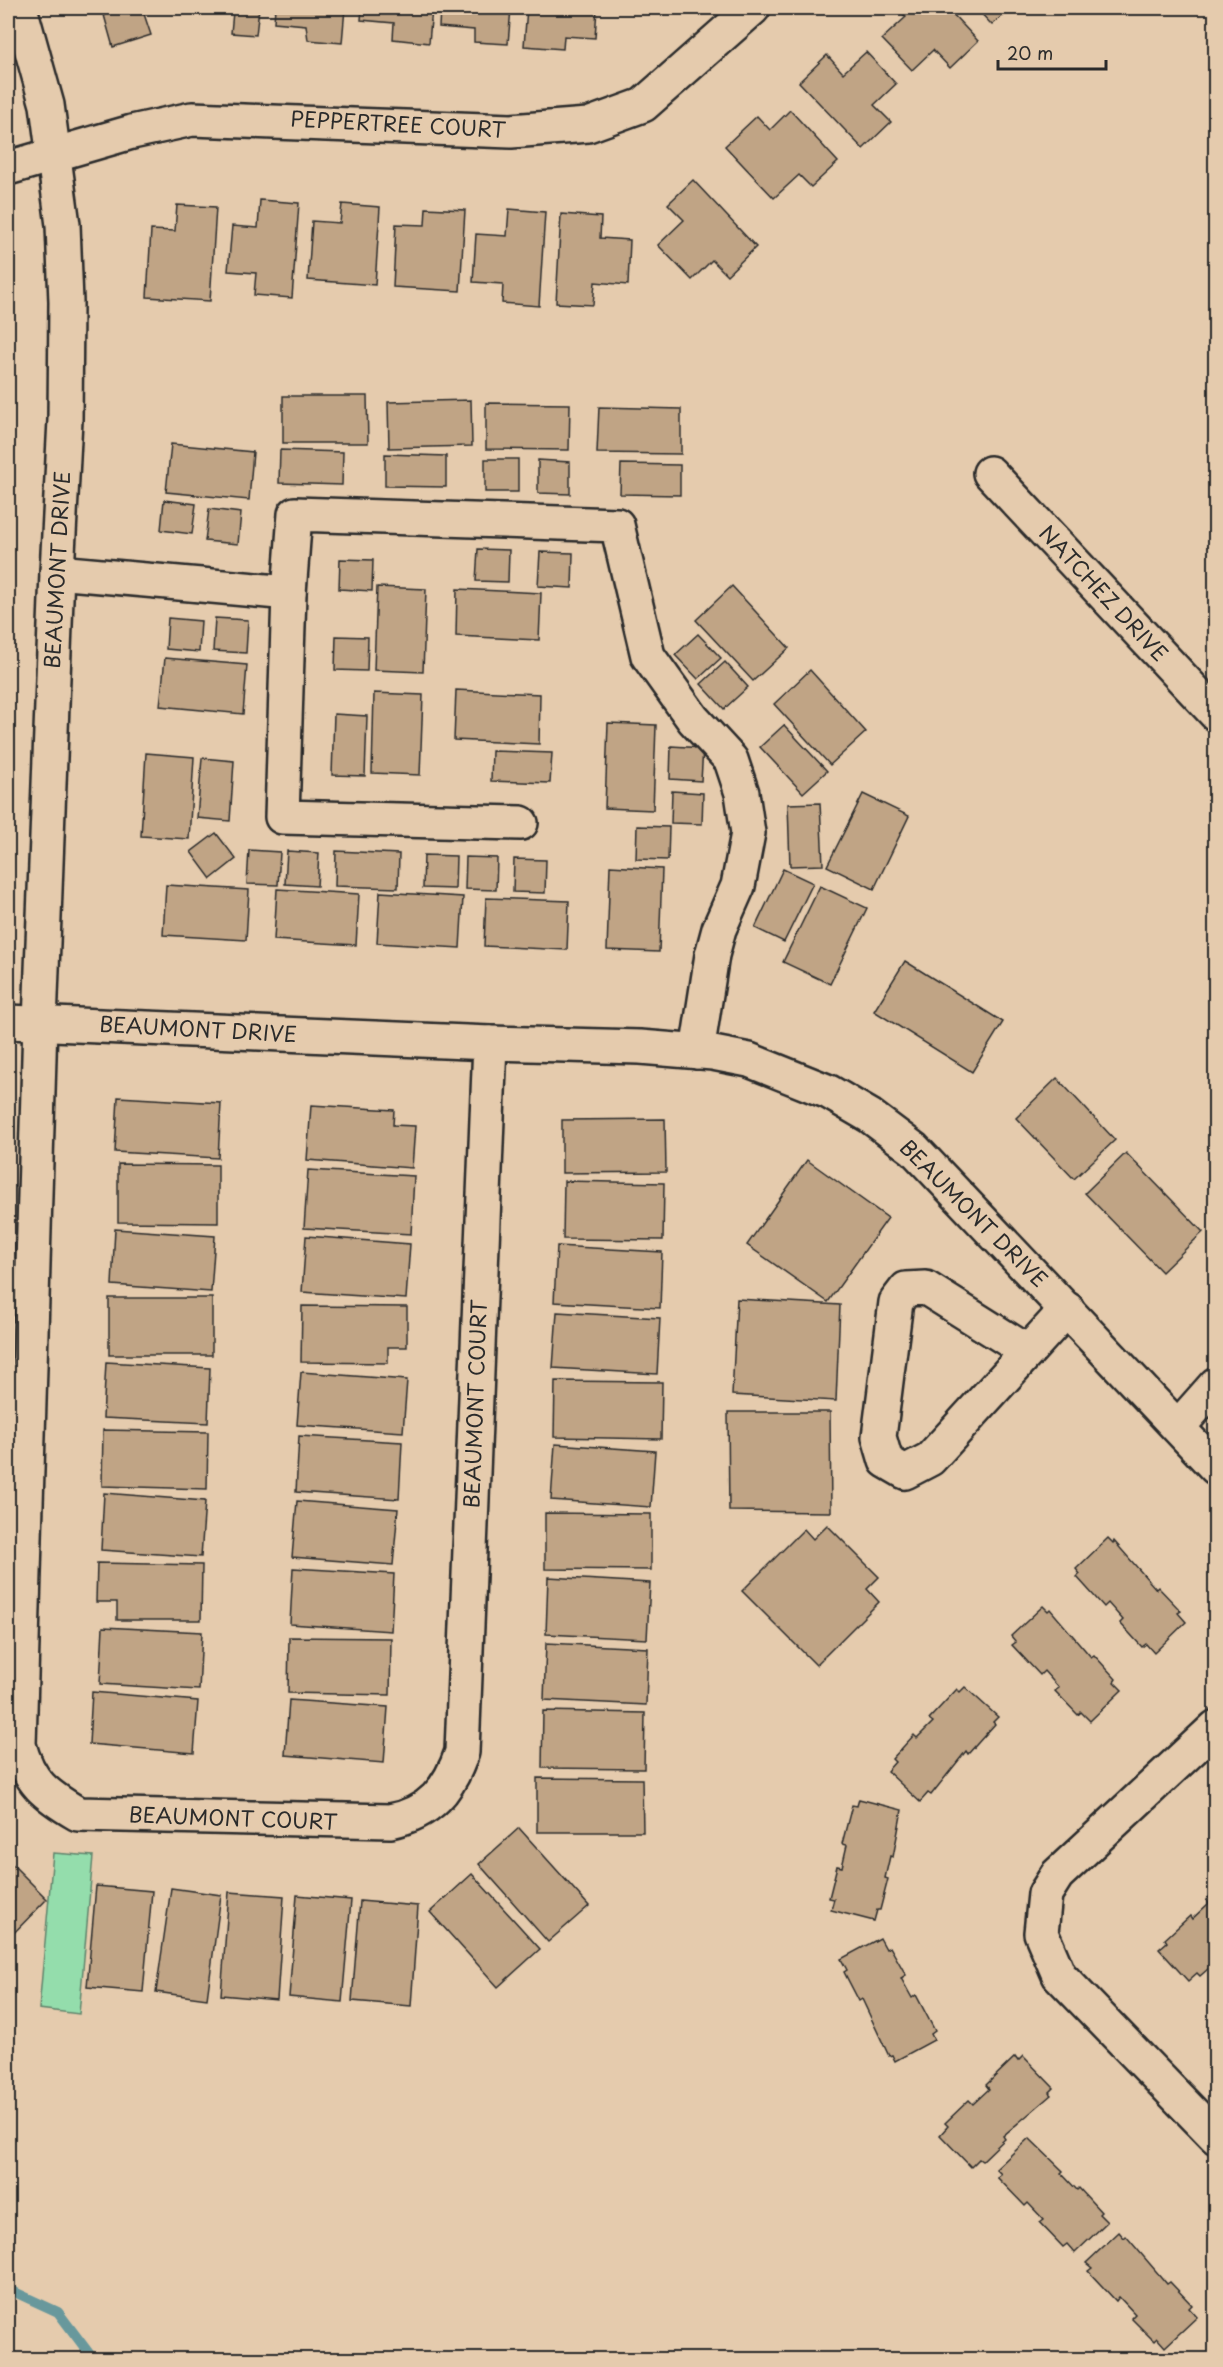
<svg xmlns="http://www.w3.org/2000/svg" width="1223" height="2367" viewBox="0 0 1223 2367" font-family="'Playpen Sans',sans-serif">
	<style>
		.green { fill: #94ddac; stroke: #60846c; stroke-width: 1.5 }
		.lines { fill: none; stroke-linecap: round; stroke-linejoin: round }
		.stream { stroke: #67989c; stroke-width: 10 }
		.building { fill: #c0a485; stroke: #2b2b2b; stroke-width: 1.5 }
		.minor-casing { stroke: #2b2b2b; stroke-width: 38 }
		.minor { stroke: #e5cbad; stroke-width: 33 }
		.labels { text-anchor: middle; stroke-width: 6; stroke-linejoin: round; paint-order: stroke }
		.street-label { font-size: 21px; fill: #2b2b2b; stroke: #e5cbad }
	</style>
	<rect width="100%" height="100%" fill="#e5cbad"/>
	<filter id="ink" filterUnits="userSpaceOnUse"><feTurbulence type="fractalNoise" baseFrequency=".0167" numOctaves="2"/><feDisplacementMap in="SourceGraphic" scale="12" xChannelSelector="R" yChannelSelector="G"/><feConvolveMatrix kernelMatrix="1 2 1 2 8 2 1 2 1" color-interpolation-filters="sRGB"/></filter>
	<g filter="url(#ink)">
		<polygon class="green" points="53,1853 93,1856 79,2014 39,2009"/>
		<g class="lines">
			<polyline class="stream" points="8,2289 58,2312 94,2360"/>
		</g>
		<g class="building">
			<polygon points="102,8 142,8 151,35 113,47"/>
			<polygon points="195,8 259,8 256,35 231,33 233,12"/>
			<polygon points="275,8 345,8 342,43 308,40 306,25 274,22"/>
			<polygon points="362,8 432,8 429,43 393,39 394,23 361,20"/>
			<polygon points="440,8 511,8 508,44 474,42 474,30 439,27"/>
			<polygon points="527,8 597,8 595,38 564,36 563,49 524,46"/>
			<polygon points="897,8 947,8 978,41 950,68 933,50 912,70 882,39 906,17"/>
			<polygon points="976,8 1011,8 992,25"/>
			<polygon points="866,52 896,84 874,105 891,122 863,149 799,82 827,55 843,73"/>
			<polygon points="790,110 838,162 811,187 799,175 774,198 725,146 757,116 770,130"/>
			<polygon points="693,180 756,247 727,275 712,260 692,280 658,245 684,220 668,204"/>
			<polygon points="260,200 299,203 292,298 254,295 256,273 228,271 232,226 258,228"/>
			<polygon points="342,204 380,207 375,285 308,280 312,221 340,223"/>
			<polygon points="177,205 216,207 210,301 147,297 151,230 175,231"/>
			<polygon points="426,208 465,210 460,291 393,287 396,224 425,225"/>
			<polygon points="509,209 545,212 539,306 502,303 503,284 473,282 476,234 507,236"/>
			<polygon points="561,214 601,217 600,238 630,240 628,285 595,282 593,305 556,303"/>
			<polygon points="283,396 367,396 368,443 283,443"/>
			<polygon points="471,400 472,446 389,448 388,402"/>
			<polygon points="486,403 570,404 569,450 486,449"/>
			<polygon points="599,407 681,409 681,454 597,453"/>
			<polygon points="171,444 253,452 249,500 166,492"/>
			<polygon points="280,450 343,452 342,485 279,483"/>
			<polygon points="385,454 446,456 446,487 385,486"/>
			<rect x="485" y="459" width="33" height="33"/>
			<polygon points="538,460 570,462 570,494 538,493"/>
			<polygon points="621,464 680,465 680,495 620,494"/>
			<polygon points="164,500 196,504 192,534 161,530"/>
			<polygon points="209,509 241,513 238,544 205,541"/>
			<polygon points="478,549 509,550 508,582 476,581"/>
			<polygon points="540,552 573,553 572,588 538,586"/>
			<polygon points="340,559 373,560 372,591 339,589"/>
			<polygon points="732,586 789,648 753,681 696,620"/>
			<polygon points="377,587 426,589 423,672 374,670"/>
			<polygon points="457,589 541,593 539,640 456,636"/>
			<polygon points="168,618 201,621 199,652 166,649"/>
			<polygon points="215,618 248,620 246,653 213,651"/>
			<polygon points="698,634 721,658 698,679 675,655"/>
			<polygon points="336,636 368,637 367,671 335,670"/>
			<polygon points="165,658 247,665 243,714 160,706"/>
			<polygon points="725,662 748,687 724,709 701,684"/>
			<polygon points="810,670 866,732 830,765 774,704"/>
			<polygon points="456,690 540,694 539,744 454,740"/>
			<polygon points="374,693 423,695 420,775 372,773"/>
			<polygon points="334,714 367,716 365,776 332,775"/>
			<polygon points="608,723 656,725 653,810 605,808"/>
			<polygon points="784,725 827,771 803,793 760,747"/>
			<polygon points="671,746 703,748 701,781 670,779"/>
			<polygon points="492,751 552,753 550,783 491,781"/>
			<polygon points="146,753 194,757 189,839 141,836"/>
			<polygon points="202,758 234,761 230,821 197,818"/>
			<polygon points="672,791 703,793 702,824 671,823"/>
			<polygon points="863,794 909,816 874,889 827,866"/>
			<polygon points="820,803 823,865 790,866 788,804"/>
			<polygon points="637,826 669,827 668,860 636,859"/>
			<polygon points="216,833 236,859 211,879 191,852"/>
			<polygon points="249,850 280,852 278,885 247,884"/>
			<polygon points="287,851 319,853 317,886 285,884"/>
			<polygon points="336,851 399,854 398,888 335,886"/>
			<polygon points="424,855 456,856 455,889 423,888"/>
			<polygon points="466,857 497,858 496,890 465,889"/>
			<polygon points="514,859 546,860 545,893 513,892"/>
			<polygon points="610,866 662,869 659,952 607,950"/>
			<polygon points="783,869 813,883 784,942 755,928"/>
			<polygon points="166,885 249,890 246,940 163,935"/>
			<polygon points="820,886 867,908 830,984 783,962"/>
			<polygon points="277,889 359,894 356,945 274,940"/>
			<polygon points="380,892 463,897 460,948 377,943"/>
			<polygon points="486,898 569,901 567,950 484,946"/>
			<polygon points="905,961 1003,1022 972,1072 874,1011"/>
			<polygon points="1057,1078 1115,1140 1074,1179 1016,1118"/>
			<polygon points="118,1097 221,1103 218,1158 115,1152"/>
			<polygon points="311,1105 394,1110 393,1125 415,1126 412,1168 307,1160"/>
			<polygon points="665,1119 666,1172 562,1173 562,1120"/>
			<polygon points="1126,1153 1203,1232 1162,1272 1085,1193"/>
			<polygon points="807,1160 888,1218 828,1302 747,1245"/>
			<polygon points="118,1164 218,1165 218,1223 118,1222"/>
			<polygon points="308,1170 414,1176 411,1234 304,1228"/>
			<polygon points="564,1181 664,1183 663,1240 563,1239"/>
			<polygon points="115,1229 215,1236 211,1292 112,1285"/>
			<polygon points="306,1236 410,1244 406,1299 302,1292"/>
			<polygon points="557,1246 662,1252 660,1308 554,1302"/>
			<rect x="109" y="1298" width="103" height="57"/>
			<polygon points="737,1299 840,1305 836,1401 732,1395"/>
			<polygon points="302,1306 407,1307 407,1347 388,1347 388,1363 301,1362"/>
			<polygon points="557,1312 660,1318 657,1374 553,1368"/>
			<polygon points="106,1362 210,1368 208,1423 103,1418"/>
			<polygon points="301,1372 407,1380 403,1432 297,1425"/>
			<polygon points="555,1381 662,1382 661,1439 554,1437"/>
			<polygon points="728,1412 830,1412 831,1512 729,1511"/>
			<polygon points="103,1430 208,1432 207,1489 102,1486"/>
			<polygon points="299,1436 402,1442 399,1499 296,1492"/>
			<polygon points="555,1444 655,1451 651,1507 551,1500"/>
			<polygon points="104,1493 205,1501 201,1557 101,1550"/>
			<polygon points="297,1501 398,1509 393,1565 292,1557"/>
			<polygon points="545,1513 651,1514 651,1570 545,1569"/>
			<polygon points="827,1525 879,1577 867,1589 879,1602 816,1665 742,1591 804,1529 813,1539"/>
			<polygon points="1108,1538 1113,1543 1114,1541 1156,1589 1158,1587 1181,1611 1178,1613 1186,1622 1154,1653 1146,1644 1142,1647 1120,1623 1123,1620 1108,1603 1104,1607 1077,1577 1080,1574 1076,1569"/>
			<polygon points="97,1563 202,1565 201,1620 117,1620 117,1602 96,1602"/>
			<polygon points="293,1568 394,1574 391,1631 290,1624"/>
			<polygon points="548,1577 650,1583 647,1639 546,1634"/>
			<polygon points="1043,1606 1048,1611 1050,1609 1091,1657 1094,1655 1116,1679 1114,1682 1122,1690 1090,1721 1081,1712 1078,1715 1055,1691 1059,1688 1044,1671 1040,1675 1012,1645 1016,1642 1011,1636"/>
			<polygon points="103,1627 202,1632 199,1690 100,1684"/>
			<polygon points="289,1637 391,1638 390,1695 288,1693"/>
			<polygon points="546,1643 648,1648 646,1705 544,1700"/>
			<polygon points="965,1687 998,1717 993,1722 995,1724 968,1754 966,1751 931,1795 928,1793 920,1802 887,1771 895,1762 892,1759 914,1735 917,1738 933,1722 929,1719 957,1689 960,1692"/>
			<polygon points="92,1692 198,1701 194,1753 89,1744"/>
			<polygon points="289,1700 388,1707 384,1763 285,1755"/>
			<polygon points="543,1711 645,1713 644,1769 542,1768"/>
			<polygon points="537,1778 642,1779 643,1832 537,1832"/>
			<polygon points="859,1799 902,1810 893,1857 890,1856 885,1878 888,1879 880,1910 877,1910 874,1921 831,1910 834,1899 829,1898 837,1866 842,1867 847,1845 842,1844 852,1805 857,1806"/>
			<polygon points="519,1828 589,1906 548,1942 479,1864"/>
			<polygon points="8,1860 47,1899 8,1939"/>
			<polygon points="472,1874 540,1949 498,1987 430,1912"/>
			<polygon points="96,1886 152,1891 143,1992 87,1987"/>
			<polygon points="171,1888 221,1895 207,1999 156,1992"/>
			<polygon points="1216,1891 1216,1962 1200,1976 1197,1973 1188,1981 1159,1949 1167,1942 1165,1939 1190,1916 1192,1919 1209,1903 1206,1900"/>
			<polygon points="229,1892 284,1896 277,2000 221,1995"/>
			<polygon points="297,1895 351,1900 342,2002 289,1997"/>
			<polygon points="360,1901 418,1906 411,2006 352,2001"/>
			<polygon points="880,1938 886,1949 890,1947 906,1975 901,1978 912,1998 916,1995 935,2031 931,2034 934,2040 895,2061 892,2055 889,2056 862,1999 859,2001 844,1972 847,1970 841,1959"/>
			<polygon points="1023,2056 1054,2088 1049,2093 1051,2095 1003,2136 1005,2139 982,2161 979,2159 971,2167 940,2135 948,2126 945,2123 969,2100 973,2104 989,2089 986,2085 1015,2057 1018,2061"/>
			<polygon points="1029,2138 1063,2171 1061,2173 1077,2190 1079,2188 1101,2212 1099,2214 1107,2222 1075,2253 1067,2244 1063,2247 1040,2223 1044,2220 1028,2203 1025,2206 997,2177 1001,2174 996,2169"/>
			<polygon points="1119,2232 1124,2238 1126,2236 1167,2284 1170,2282 1192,2305 1189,2308 1197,2317 1165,2347 1157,2338 1154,2341 1131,2318 1135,2314 1119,2297 1116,2301 1088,2271 1092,2268 1086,2263"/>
		</g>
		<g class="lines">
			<g class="minor-casing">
				<g id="minor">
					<path d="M20,8L47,105L63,225L66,302L65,420L57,572L40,1023L19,1745C29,1783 46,1795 78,1814L390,1821C430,1813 449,1790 462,1752L490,1043"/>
					<polyline points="8,168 132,132 192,119 511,131 588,125 643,105 753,8"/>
					<polyline points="990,473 1216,714"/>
					<polyline points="57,572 289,593 295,514 617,525 648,656 693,719 731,760 742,793 748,833 738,886 719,929 712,955 697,1052"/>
					<polyline points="289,593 282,817 521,823"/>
					<polyline points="8,1022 490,1043 640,1047 713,1053 749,1060 829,1092 870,1116 914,1149 1216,1468"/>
					<polyline points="1028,1352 926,1288 906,1289 896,1302 879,1437 886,1461 905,1472 930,1459 1067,1309"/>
					<polyline points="1178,1427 1216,1384"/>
					<polyline points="1216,1727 1057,1875 1045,1894 1041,1933 1059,1975 1216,2137"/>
				</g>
			</g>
			<use href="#minor" class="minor"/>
		</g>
	</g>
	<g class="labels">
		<g class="street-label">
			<text transform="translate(398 125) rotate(3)" y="7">PEPPERTREE COURT</text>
			<text transform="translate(58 570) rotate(-87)" y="7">BEAUMONT DRIVE</text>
			<text transform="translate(1103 594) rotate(47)" y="7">NATCHEZ DRIVE</text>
			<text transform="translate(198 1030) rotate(3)" y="7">BEAUMONT DRIVE</text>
			<text transform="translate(973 1214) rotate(45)" y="7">BEAUMONT DRIVE</text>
			<text transform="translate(476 1404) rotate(-88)" y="7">BEAUMONT COURT</text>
			<text transform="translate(233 1819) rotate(2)" y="7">BEAUMONT COURT</text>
		</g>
	</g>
	<rect width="1223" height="2367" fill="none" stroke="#e5cbad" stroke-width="30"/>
	<rect x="15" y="15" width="1193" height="2337" fill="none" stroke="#2b2b2b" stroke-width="2" filter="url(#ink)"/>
	<path d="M998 60v9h108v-9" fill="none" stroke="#2b2b2b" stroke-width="3"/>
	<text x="1007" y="60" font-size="18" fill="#2b2b2b" stroke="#e5cbad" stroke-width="4.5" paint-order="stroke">20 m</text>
</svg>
